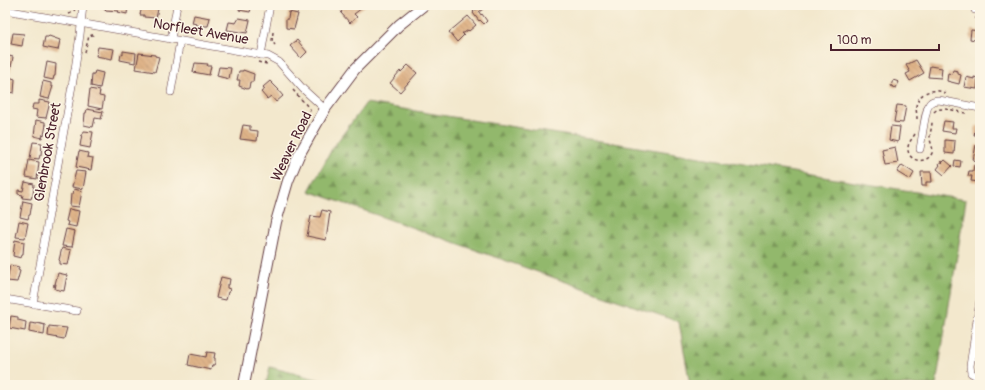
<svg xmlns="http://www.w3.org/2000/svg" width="985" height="390" viewBox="0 0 985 390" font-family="Pangolin,sans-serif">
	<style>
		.forest { fill: url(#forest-firs); stroke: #6e6c4c }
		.building { fill: url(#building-back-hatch) }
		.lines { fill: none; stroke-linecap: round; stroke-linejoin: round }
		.minor-casing { stroke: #633d43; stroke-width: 8 }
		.secondary-casing { stroke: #633d43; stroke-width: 12 }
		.path { stroke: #633d43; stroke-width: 1.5; stroke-dasharray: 3 3; stroke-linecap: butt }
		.minor { stroke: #fff; stroke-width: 7 }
		.secondary { stroke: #fff; stroke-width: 10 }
		.labels { text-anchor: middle; stroke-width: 3; stroke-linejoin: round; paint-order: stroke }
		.street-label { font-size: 14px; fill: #4a1f2b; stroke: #fcf5e5 }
	</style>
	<defs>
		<pattern id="forest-firs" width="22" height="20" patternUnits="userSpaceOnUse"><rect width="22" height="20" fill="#92b86c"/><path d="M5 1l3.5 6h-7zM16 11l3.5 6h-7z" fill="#799559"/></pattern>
		<pattern id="building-back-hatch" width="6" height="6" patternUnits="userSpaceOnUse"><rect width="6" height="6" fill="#dfb489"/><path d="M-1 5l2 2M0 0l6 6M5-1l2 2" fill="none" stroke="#c19a76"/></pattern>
	</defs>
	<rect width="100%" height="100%" fill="#fcf5e5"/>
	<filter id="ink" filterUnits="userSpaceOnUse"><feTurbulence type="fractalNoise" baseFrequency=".025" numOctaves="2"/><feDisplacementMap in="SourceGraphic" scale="8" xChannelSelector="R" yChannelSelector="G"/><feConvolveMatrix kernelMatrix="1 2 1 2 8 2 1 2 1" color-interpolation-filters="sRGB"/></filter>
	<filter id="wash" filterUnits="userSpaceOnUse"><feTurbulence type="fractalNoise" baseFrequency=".012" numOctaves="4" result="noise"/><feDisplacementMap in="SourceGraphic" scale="16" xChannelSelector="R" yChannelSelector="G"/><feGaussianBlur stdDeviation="0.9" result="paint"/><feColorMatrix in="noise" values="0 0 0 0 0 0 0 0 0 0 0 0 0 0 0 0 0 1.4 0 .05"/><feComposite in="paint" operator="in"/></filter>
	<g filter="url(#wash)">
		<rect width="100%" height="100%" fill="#f3e8cd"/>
		<g class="forest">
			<polygon points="366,103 966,200 936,385 690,385 679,322 309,191 332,149"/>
			<polygon points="270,367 339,385 340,385 266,385"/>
		</g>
		<g id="blocks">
			<g class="building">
				<polygon points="103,5 128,5 127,14 118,12 119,11 105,10 106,9 102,8"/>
				<polygon points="237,5 252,5 250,12 239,10 240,6"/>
				<polygon points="345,5 366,5 354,14 357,17 350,23 341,13 342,12 340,9"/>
				<polygon points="477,5 488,5 479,12 481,15 482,14 487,21 484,24 480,20 479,21 473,13 474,12 473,11 479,8"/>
				<polygon points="142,6 158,9 156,18 144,17 144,15 140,15"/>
				<polygon points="289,12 298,14 294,29 286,28 286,19 288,19"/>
				<polygon points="194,15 210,18 208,26 197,26 197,24 192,23"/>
				<polygon points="468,16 476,25 469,31 468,30 464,33 462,33 464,35 457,42 449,32"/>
				<polygon points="239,18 250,20 247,33 227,30 229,22 236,23"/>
				<polygon points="971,30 980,31 980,41 970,39"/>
				<polygon points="13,33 24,34 22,46 11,44"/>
				<polygon points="49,36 60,40 58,50 43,47 45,37 48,37"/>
				<polygon points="297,40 307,52 301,58 290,46"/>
				<polygon points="98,47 114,49 112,59 96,56"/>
				<polygon points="123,51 136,53 135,63 120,60 121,54 123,55"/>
				<polygon points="139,53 155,55 155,56 159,57 155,72 136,69"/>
				<polygon points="5,55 13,57 10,72 5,71"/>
				<polygon points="916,60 924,73 910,81 906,74 910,72 906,65"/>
				<polygon points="47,62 56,64 55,76 54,76 53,80 44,78"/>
				<polygon points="195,63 208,64 207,66 211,66 209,75 193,72"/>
				<polygon points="408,65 417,73 400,92 390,83 400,71 401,72"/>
				<polygon points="930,66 942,68 941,78 928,77"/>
				<polygon points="219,67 231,68 229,79 217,76"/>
				<polygon points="243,70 254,74 253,82 250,82 249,88 247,89 239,86 240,80 237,80 239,71 243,71"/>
				<polygon points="953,70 958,71 958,74 961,75 959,84 947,81 948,73 952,74"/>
				<polygon points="95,71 103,73 100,88 91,86 92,74 94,74"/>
				<polygon points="5,74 10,75 9,77 15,79 14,93 5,91"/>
				<polygon points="966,77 974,79 974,77 978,78 977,89 964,87"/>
				<polygon points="893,80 899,82 896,88 891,86"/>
				<polygon points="43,81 51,83 51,86 53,86 49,99 40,97"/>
				<polygon points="270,81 279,90 278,90 283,96 276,102 271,96 267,99 261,92 265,89 263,87"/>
				<polygon points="90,89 100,91 99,96 104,97 102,109 88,106"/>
				<polygon points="39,100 50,102 46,118 36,117 37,110 32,109 33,104 39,104"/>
				<polygon points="897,105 906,106 903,123 894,122"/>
				<polygon points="87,109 103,112 101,119 95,118 93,127 84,125 85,113 86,113"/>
				<polygon points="36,120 45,122 45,125 46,125 44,135 43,134 42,138 34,136"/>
				<polygon points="944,121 953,122 952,128 956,128 955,133 942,131"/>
				<polygon points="243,125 250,126 250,130 258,131 257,141 240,139"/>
				<polygon points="891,126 900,127 898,142 889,140"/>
				<polygon points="976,126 980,126 980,135 974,135"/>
				<polygon points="84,131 93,132 90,148 80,146 82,134 83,134"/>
				<polygon points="945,140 955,141 954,154 945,153"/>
				<polygon points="33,142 42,143 41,155 40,155 39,159 30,158"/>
				<polygon points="976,145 980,146 980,162 973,160"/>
				<polygon points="895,147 898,163 885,165 882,150"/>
				<polygon points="79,151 88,153 87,157 93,158 91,170 76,167"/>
				<polygon points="29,160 39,162 37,179 26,177"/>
				<polygon points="945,160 952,166 944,175 937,169 940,165 939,164 941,161 942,163"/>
				<polygon points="955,160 961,161 960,167 954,166"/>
				<polygon points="902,165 914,173 910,180 897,172"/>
				<polygon points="974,165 980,166 980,182 971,181 972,176 968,176 969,171 973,171"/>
				<polygon points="76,171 86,172 83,189 72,187"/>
				<polygon points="921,172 931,172 932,182 926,182 926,186 922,186"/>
				<polygon points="25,182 34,184 33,196 32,196 31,199 22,198 23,195 18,194 18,190 23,191"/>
				<polygon points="74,189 82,191 79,207 70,206 71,194 73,194"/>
				<polygon points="23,201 32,203 30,215 29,215 28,219 20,217"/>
				<polygon points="69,209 79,211 76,227 67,225 68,222 66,221"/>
				<polygon points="322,210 330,212 326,240 307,236 311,216 320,217"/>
				<polygon points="19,221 28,223 25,238 16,237"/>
				<polygon points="66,229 75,231 72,247 62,246"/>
				<polygon points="15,240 24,242 23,254 22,254 21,258 13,256"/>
				<polygon points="62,248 71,250 68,265 60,264 60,261 59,260"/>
				<polygon points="10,265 19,267 18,270 20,271 17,282 7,281"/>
				<polygon points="58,273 67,275 64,291 55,289 56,284 55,284"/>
				<polygon points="221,277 230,279 229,285 227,285 227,288 230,289 229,292 228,292 226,300 216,298"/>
				<polygon points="11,316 18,317 18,320 26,322 25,331 9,328"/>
				<polygon points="30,323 37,324 37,323 45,325 44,335 29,332"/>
				<polygon points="49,326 67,328 64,339 48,336"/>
				<polygon points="207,352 215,353 214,358 215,358 215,363 214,365 212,365 211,370 188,365 190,354 206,357"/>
			</g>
		</g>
	</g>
	<g filter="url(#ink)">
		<use href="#blocks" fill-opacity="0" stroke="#633d43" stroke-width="1"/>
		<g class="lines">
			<g class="minor-casing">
				<g id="minor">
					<polyline points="5,10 268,56 279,62 303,89 325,109"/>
					<polyline points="975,10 980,10"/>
					<polyline points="171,39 177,5"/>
					<polyline points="261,55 270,5"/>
					<polyline points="171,92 180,41"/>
					<path d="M920,149C922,140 925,108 930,103C933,100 936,100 939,100L980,108"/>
					<polyline points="5,299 77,311"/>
					<polyline points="980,300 970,366 971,373 980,378"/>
					<polyline points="33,304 75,69 80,35 83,5"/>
				</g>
			</g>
			<g class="secondary-casing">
				<polyline id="secondary" points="244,385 276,222 288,181 299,155 325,109 355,69 399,25 424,5"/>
			</g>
			<g class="path">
				<polyline points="69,14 73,12 75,9"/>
				<polyline points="975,18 980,19"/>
				<polyline points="273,32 272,41 275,45"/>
				<polyline points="85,52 89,36 96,34"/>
				<polyline points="258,62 267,64"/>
				<polyline points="293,90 310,109 310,112 306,119"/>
				<path d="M934,112C940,105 958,112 966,113"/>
				<path d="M917,119C917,115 916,110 916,106C919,91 935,87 947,94"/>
				<path d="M915,134C912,139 908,143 908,148C907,162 927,165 932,153C934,147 930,143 930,138C930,132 932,127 932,122"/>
				<polyline points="54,287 54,282"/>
				<polyline points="962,384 967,385"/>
			</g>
			<use href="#minor" class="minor"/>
			<use href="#secondary" class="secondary"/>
		</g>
	</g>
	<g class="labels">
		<g class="street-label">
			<text transform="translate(201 31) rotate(10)" y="5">Norfleet Avenue</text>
			<text transform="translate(291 146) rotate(-64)" y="5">Weaver Road</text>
			<text transform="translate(47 152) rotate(-80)" y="5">Glenbrook Street</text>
		</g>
	</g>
	<rect width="985" height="390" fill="none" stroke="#fcf5e5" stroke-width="20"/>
	<path d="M831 44v6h108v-6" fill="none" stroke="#4a1f2b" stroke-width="2"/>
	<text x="837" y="44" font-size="12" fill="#4a1f2b" stroke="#fcf5e5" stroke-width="3" paint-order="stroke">100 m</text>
</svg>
